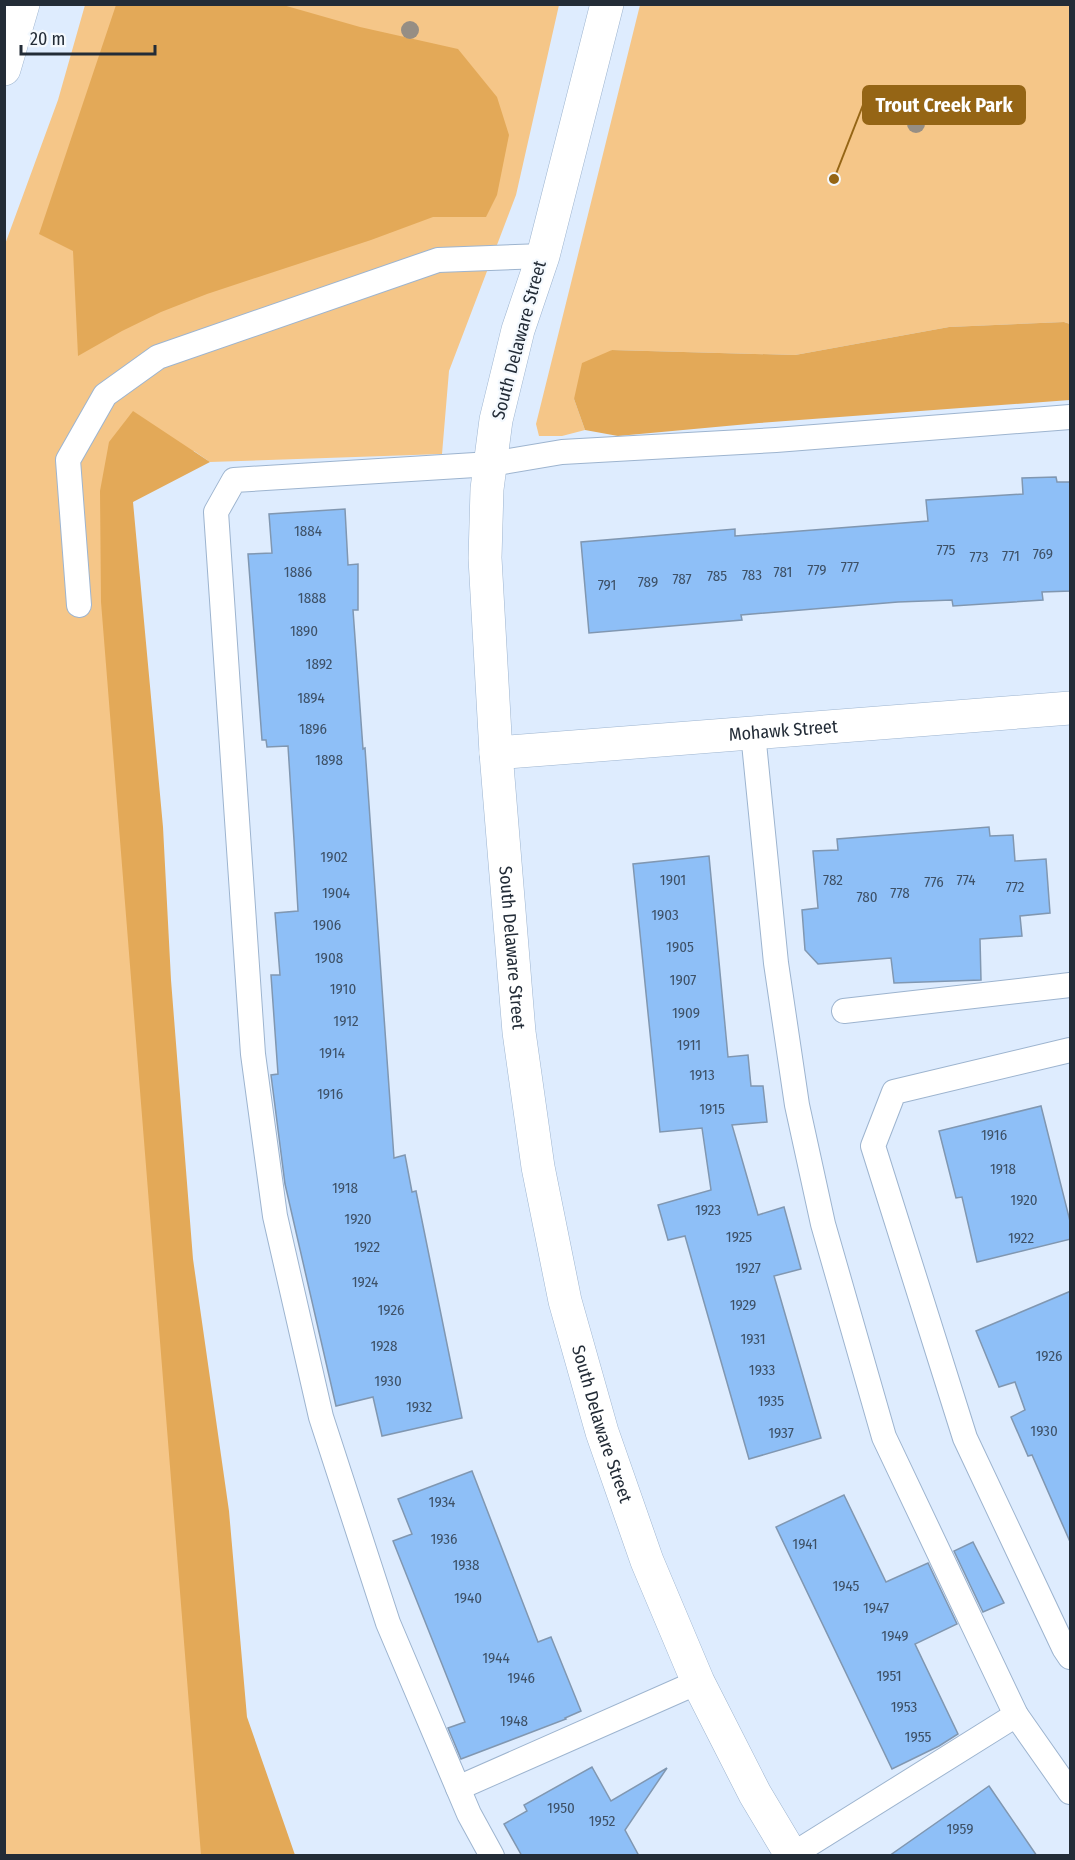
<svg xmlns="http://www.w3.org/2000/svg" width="1075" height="1860" viewBox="0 0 1075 1860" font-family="'Fira Sans Condensed',sans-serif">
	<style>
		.green { fill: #f5c688 }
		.forest { fill: #e3a958 }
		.building { fill: #8ebff7; stroke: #8097b1; stroke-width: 1.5 }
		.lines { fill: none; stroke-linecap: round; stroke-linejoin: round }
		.lane-casing { stroke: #9db4cf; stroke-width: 26 }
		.street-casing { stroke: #9db4cf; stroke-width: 34 }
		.secondary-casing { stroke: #9db4cf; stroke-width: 34 }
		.lane { stroke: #fff; stroke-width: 24 }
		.street { stroke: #fff; stroke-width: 33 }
		.secondary { stroke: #fff; stroke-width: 33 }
		.tree { fill: #968e84 }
		.labels { text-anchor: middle; stroke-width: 4.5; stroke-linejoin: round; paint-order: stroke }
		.number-label { font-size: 15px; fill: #3e5167 }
		.street-label { font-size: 18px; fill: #232c37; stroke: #f4f9fe }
		.leader { fill: none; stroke: #956515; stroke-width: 2 }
		.callout-dot { fill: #956515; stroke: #f4f9fe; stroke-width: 2 }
		.callout { fill: #956515; stroke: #956515; stroke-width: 2 }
		.callout-label { font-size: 20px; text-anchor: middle; font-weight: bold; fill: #fff }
	</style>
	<rect width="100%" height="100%" fill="#deecfe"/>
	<g class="green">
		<polygon points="85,5 559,5 516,195 449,371 442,454 210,462 194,451 114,485 233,1855 5,1855 4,247 58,100"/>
		<polygon points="640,5 1070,5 1070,324 1064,322 949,327 795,355 612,350 574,399 585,430 562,436 539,436 536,424"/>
	</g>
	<g class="forest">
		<polygon points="116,5 283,5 360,27 458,49 497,97 509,135 497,195 486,217 433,217 371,240 207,294 161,312 122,331 78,356 73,251 39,234"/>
		<polygon points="1064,322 1070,324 1070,400 759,423 618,436 585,430 574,399 582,363 612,350 795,355 949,327"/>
		<polygon points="133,411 210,462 133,502 163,827 171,980 193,1259 229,1511 247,1717 295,1855 201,1855 101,602 100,491 109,442"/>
	</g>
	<g class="building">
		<polygon points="1056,477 1057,482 1071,482 1071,591 1042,592 1043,600 953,606 952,600 898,602 741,615 742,620 589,633 581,542 735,529 735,536 928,521 926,500 1023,494 1022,478"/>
		<polygon points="345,509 348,565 358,564 358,610 353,610 363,749 365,748 394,1158 405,1155 412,1192 416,1191 462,1418 382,1436 373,1397 336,1406 285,1184 271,1075 278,1074 271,975 280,975 275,913 298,911 294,840 288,746 267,747 266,740 262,740 248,554 272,553 269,514"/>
		<polygon points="989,827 990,836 1013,835 1015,861 1046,859 1050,913 1020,916 1022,936 980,939 981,980 894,983 891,958 818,964 805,950 802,910 818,908 813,851 838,850 837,839"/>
		<polygon points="709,856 728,1057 748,1055 751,1086 763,1086 767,1122 732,1125 758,1215 784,1207 801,1269 774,1276 821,1438 749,1459 685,1236 668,1240 658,1205 711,1190 702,1128 660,1132 633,864"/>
		<polygon points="1041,1106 1071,1225 1071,1239 977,1262 962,1197 956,1198 939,1131"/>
		<polygon points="1071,1291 1071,1544 1032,1455 1028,1456 1011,1417 1025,1410 1015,1382 999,1387 976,1331"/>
		<polygon points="472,1471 538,1642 551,1637 581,1711 565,1718 566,1719 461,1759 448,1728 465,1722 393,1541 412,1534 398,1499"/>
		<polygon points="844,1495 886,1582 928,1563 957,1624 915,1644 958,1734 939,1746 892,1769 776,1527"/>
		<polygon points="973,1542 1004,1603 983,1612 954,1551"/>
		<polygon points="592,1767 611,1801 667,1768 625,1830 639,1856 522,1856 504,1824 527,1811 524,1805"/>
		<polygon points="989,1786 1037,1856 889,1856"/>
	</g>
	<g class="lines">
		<g class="lane-casing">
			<g id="lane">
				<polyline points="79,605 68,460 105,395 158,357 438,260 543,256"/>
				<polyline points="753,733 776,963 797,1105 823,1224 884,1437 1016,1715 1070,1792"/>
				<polyline points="844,1011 1070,985"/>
				<polyline points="1070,1050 894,1092 873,1146 965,1438 1064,1648 1070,1657"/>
				<polyline points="458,1788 698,1682"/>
				<polyline points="792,1855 1016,1715"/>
				<polyline points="492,1856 469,1814 388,1623 321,1417 275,1216 253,1054 216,512 234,480 491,464 562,452 776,440 1070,417"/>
			</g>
		</g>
		<g class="street-casing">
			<g id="street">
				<path id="s1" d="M607,4L543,256L518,330L496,420L487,489L485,558L496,753L519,1032L538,1167L565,1301L602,1432L647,1561L698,1682L755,1794L792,1856"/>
				<path id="s2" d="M496,753L1070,708"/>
			</g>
		</g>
		<g class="secondary-casing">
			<polyline id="secondary" points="4,69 23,4"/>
		</g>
		<use href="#lane" class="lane"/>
		<use href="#street" class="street"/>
		<use href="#secondary" class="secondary"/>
	</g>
	<g class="tree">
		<circle cx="410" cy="30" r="9"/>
		<circle cx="916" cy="124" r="9"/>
	</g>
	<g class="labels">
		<g class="number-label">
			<text x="308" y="536">1884</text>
			<text x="946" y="555">775</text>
			<text x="1043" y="559">769</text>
			<text x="1011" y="561">771</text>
			<text x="979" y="562">773</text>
			<text x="850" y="572">777</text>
			<text x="817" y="575">779</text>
			<text x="298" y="577">1886</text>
			<text x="783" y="577">781</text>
			<text x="752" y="580">783</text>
			<text x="717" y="581">785</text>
			<text x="682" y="584">787</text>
			<text x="648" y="587">789</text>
			<text x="607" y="590">791</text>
			<text x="312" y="603">1888</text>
			<text x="304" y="636">1890</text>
			<text x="319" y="669">1892</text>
			<text x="311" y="703">1894</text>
			<text x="313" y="734">1896</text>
			<text x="329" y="765">1898</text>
			<text x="334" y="862">1902</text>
			<text x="673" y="885">1901</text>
			<text x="833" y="885">782</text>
			<text x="966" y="885">774</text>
			<text x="934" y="887">776</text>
			<text x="1015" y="892">772</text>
			<text x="336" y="898">1904</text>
			<text x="900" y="898">778</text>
			<text x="867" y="902">780</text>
			<text x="665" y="920">1903</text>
			<text x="327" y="930">1906</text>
			<text x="680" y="952">1905</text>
			<text x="329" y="963">1908</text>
			<text x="683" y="985">1907</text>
			<text x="343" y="994">1910</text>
			<text x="686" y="1018">1909</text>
			<text x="346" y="1026">1912</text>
			<text x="689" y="1050">1911</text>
			<text x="332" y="1058">1914</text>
			<text x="702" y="1080">1913</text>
			<text x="330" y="1099">1916</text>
			<text x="712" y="1114">1915</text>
			<text x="994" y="1140">1916</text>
			<text x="1003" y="1174">1918</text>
			<text x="345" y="1193">1918</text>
			<text x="1024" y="1205">1920</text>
			<text x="708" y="1215">1923</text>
			<text x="358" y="1224">1920</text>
			<text x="739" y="1242">1925</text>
			<text x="1021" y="1243">1922</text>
			<text x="367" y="1252">1922</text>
			<text x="748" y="1273">1927</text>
			<text x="365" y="1287">1924</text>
			<text x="743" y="1310">1929</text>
			<text x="391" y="1315">1926</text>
			<text x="753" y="1344">1931</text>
			<text x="384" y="1351">1928</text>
			<text x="1049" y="1361">1926</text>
			<text x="762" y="1375">1933</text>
			<text x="388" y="1386">1930</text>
			<text x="771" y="1406">1935</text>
			<text x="419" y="1412">1932</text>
			<text x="1044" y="1436">1930</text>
			<text x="781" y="1438">1937</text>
			<text x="442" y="1507">1934</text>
			<text x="444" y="1544">1936</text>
			<text x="805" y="1549">1941</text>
			<text x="466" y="1570">1938</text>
			<text x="846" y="1591">1945</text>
			<text x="468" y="1603">1940</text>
			<text x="876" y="1613">1947</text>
			<text x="895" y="1641">1949</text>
			<text x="496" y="1663">1944</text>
			<text x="889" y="1681">1951</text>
			<text x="521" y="1683">1946</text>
			<text x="904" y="1712">1953</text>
			<text x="514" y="1726">1948</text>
			<text x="918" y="1742">1955</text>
			<text x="561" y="1813">1950</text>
			<text x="602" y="1826">1952</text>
			<text x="960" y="1834">1959</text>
		</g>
		<g class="street-label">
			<text transform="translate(519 340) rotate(-75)" y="6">South Delaware Street</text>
			<text dy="6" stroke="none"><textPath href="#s2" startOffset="288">Mohawk Street</textPath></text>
			<text dy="6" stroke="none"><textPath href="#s1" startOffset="960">South Delaware Street</textPath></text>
			<text dy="6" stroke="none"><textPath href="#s1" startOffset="1446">South Delaware Street</textPath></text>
		</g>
	</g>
	<path class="leader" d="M834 179L863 105"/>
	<circle class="callout-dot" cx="834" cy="179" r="6"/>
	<rect class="callout" x="863" y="86" width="162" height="38" rx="6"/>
	<g class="callout-label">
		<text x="944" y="112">Trout Creek Park</text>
	</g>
	<rect width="1075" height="1860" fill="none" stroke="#232c37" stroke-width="12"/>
	<path d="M21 45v9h134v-9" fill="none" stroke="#232c37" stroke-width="3"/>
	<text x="30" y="45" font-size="18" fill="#232c37" stroke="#f4f9fe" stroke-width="4.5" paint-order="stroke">20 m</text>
</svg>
